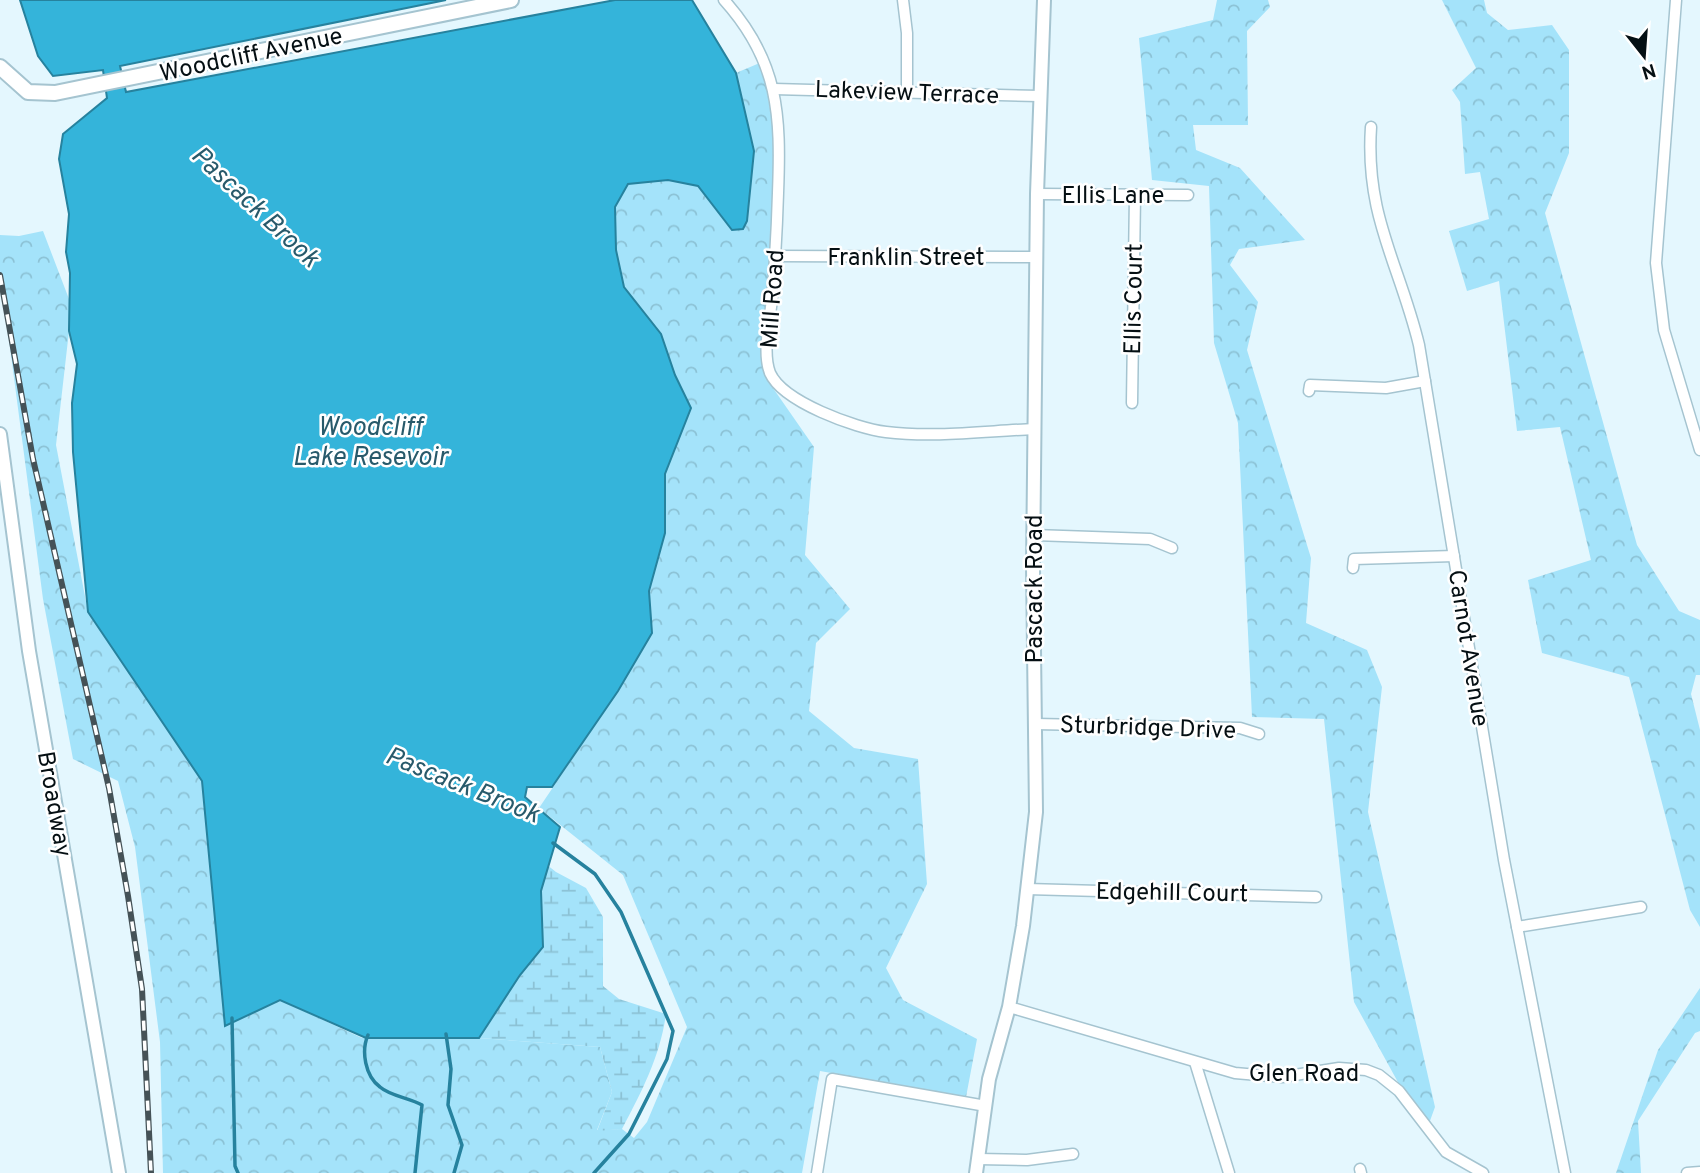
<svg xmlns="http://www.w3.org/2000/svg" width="1700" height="1173" viewBox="0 0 1700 1173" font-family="Overpass,sans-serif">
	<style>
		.forest { fill: url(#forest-crowns) }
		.wetland { fill: url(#wetland-marsh) }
		.water { fill: #34b4da; stroke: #26829e; stroke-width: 2 }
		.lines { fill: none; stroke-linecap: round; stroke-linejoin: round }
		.stream { stroke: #26829e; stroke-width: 3.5 }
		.minor-casing { stroke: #a5c4d0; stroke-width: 13 }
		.tertiary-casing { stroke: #a5c4d0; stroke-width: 16 }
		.secondary-casing { stroke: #a5c4d0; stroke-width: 18 }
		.minor { stroke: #fff; stroke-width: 10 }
		.tertiary { stroke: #fff; stroke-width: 12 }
		.secondary { stroke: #fff; stroke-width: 14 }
		.rail-casing { stroke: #455257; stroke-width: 6 }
		.rail { stroke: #fff; stroke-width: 3.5; stroke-dasharray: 10; stroke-linecap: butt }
		.labels { text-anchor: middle; stroke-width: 5; stroke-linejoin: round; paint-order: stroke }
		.street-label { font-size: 24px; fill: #050f13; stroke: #fff }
		.water-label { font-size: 26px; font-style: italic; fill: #285a6b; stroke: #fff }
	</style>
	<defs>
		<pattern id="forest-crowns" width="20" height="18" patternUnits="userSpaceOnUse" patternTransform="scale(1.75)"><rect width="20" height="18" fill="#a4e3fa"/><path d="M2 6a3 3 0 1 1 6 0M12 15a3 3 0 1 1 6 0" fill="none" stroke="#8cc2d5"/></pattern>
		<pattern id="wetland-marsh" width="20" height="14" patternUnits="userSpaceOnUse" patternTransform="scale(1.75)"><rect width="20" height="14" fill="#a4e3fa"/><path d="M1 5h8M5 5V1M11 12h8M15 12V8" fill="none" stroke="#8cc2d5"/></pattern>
	</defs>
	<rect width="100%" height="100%" fill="#e4f7fe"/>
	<g class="forest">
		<polygon points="1217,0 1268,0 1270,7 1247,31 1248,125 1193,125 1196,150 1240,168 1305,240 1239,249 1230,265 1258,302 1247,350 1311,558 1306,623 1367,650 1382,687 1368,812 1435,1107 1427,1129 1411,1106 1354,1002 1324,719 1252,717 1238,423 1214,343 1209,186 1152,180 1139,38 1213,20"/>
		<polygon points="1442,0 1484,0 1487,13 1508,30 1552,25 1569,50 1569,153 1545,213 1637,545 1679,611 1700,620 1700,675 1696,675 1691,694 1700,730 1700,927 1690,910 1629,677 1542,653 1528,580 1591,560 1560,427 1517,431 1499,281 1467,291 1449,231 1489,219 1480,172 1465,174 1460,102 1452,90 1476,68"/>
		<polygon points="762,62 776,143 766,378 814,447 805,555 850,609 816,643 809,711 854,748 918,759 927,884 886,968 903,1000 977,1039 966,1097 820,1071 802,1173 163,1173 160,1042 135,847 118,781 73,759 43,599 0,271 0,235 19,236 43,231 69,299 69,331 56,445 88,612 202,781 225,1026 280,1000 362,1038 479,1038 600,1047 612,1092 597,1130 622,1129 634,1138 647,1122 687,1027 623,875 539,808 618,691 651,633 649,590 665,533 665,474 691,408 675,375 661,334 624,287 616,250 615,207 628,184 668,180 698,186 716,210 743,229 747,221 754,151 736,73"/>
		<polygon points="1700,988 1700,1031 1695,1033 1638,1121 1641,1173 1616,1173 1658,1050"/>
	</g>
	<path class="wetland" d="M507,833L556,872L586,888L603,917V986L619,999L666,1014C660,1057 642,1091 622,1129L597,1131L612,1092L600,1047L479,1038H366L280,1000L225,1026L216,923L240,871Z"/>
	<polygon class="water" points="20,0 446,0 120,66 126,92 615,0 692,0 736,73 754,151 747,221 743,229 732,230 698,186 668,180 628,184 615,207 616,250 624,287 661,334 675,375 691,408 665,474 665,533 649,591 652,633 618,691 552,787 527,787 525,797 560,827 541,891 543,947 520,975 479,1038 366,1038 280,1000 225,1026 202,781 88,612 73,452 72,403 77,364 69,331 70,273 66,252 69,214 59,159 63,134 107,98 103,70 53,76 38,56"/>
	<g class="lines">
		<g class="stream">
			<polyline points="553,843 595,874 621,912 673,1031 667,1059 629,1134 594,1173"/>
			<polyline points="232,1018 235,1166 238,1173"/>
			<polyline points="446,1034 451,1069 448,1105 462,1145 454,1173"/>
			<path d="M368,1035C361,1051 365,1076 380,1087C390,1096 410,1098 422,1105L415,1173"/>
		</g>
		<g class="minor-casing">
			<g id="minor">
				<path d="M724,0C779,61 781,115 778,193C777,228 775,263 772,299C770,320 762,352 770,373C783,402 855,428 886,432C934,438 986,431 1034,429"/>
				<polyline points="903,0 907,33 907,92"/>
				<polyline points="1676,0 1656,263 1664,330 1700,450"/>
				<polyline points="774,89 1039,96"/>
				<path d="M1371,127C1365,216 1399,263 1419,345L1504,860L1565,1173"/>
				<polyline points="1037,194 1188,195"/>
				<polyline points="776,256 1037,257"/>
				<polyline points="1309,391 1310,385 1386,388 1425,381"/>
				<polyline points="1132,403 1135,195"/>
				<polyline points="1034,535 1150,539 1172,548"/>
				<polyline points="1353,568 1354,559 1454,556"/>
				<polyline points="1035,724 1240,728 1259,734"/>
				<polyline points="1027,889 1316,897"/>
				<polyline points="1517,927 1641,907"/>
				<polyline points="1009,1007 1235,1073 1282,1077 1339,1068 1366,1070 1379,1075 1399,1091 1446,1152 1483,1173"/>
				<polyline points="1195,1062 1229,1173"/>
				<polyline points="978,1159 1027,1160 1073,1154"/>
				<polyline points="1360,1169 1361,1173"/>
				<polyline points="817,1173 832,1079 986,1106"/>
				<polyline points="1687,1173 1700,1172"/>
			</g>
		</g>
		<g class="tertiary-casing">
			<g id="tertiary">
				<polyline points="0,434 29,651 119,1173"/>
				<polyline points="976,1173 989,1079 1009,1007 1023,926 1036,812 1033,567 1037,194 1044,0"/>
			</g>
		</g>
		<g class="secondary-casing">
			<polyline id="secondary" points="0,67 28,92 55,93 511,0"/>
		</g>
		<use href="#minor" class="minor"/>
		<use href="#tertiary" class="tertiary"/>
		<use href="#secondary" class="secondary"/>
		<g class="rail-casing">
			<polyline id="rail" points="0,275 33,459 109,788 128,896 142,989 151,1173"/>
		</g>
		<use href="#rail" class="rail"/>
	</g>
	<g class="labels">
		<g class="street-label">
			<text transform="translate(251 54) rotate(-12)" y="8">Woodcliff Avenue</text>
			<text transform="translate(907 92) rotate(2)" y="8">Lakeview Terrace</text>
			<text x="1113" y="203">Ellis Lane</text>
			<text x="906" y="265">Franklin Street</text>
			<text transform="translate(772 299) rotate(-86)" y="8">Mill Road</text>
			<text transform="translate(1133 299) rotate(-89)" y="8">Ellis Court</text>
			<text transform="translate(1034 589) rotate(-90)" y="8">Pascack Road</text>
			<text transform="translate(1469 648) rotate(81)" y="8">Carnot Avenue</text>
			<text transform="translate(1148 727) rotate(2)" y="8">Sturbridge Drive</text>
			<text transform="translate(55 804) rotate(80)" y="8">Broadway</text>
			<text transform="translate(1172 892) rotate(1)" y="8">Edgehill Court</text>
			<text x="1304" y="1081">Glen Road</text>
		</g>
		<g class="water-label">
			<text transform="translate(256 206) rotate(43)" y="9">Pascack Brook</text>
			<text x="370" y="435">Woodcliff<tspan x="370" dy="30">Lake Resevoir</tspan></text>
			<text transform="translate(463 784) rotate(22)" y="9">Pascack Brook</text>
		</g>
	</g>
	<g transform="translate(1644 56) rotate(163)" stroke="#ffffff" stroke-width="5" paint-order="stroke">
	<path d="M0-5L12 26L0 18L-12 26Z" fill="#050f13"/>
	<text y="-10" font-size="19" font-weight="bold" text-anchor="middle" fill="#050f13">N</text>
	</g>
</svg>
